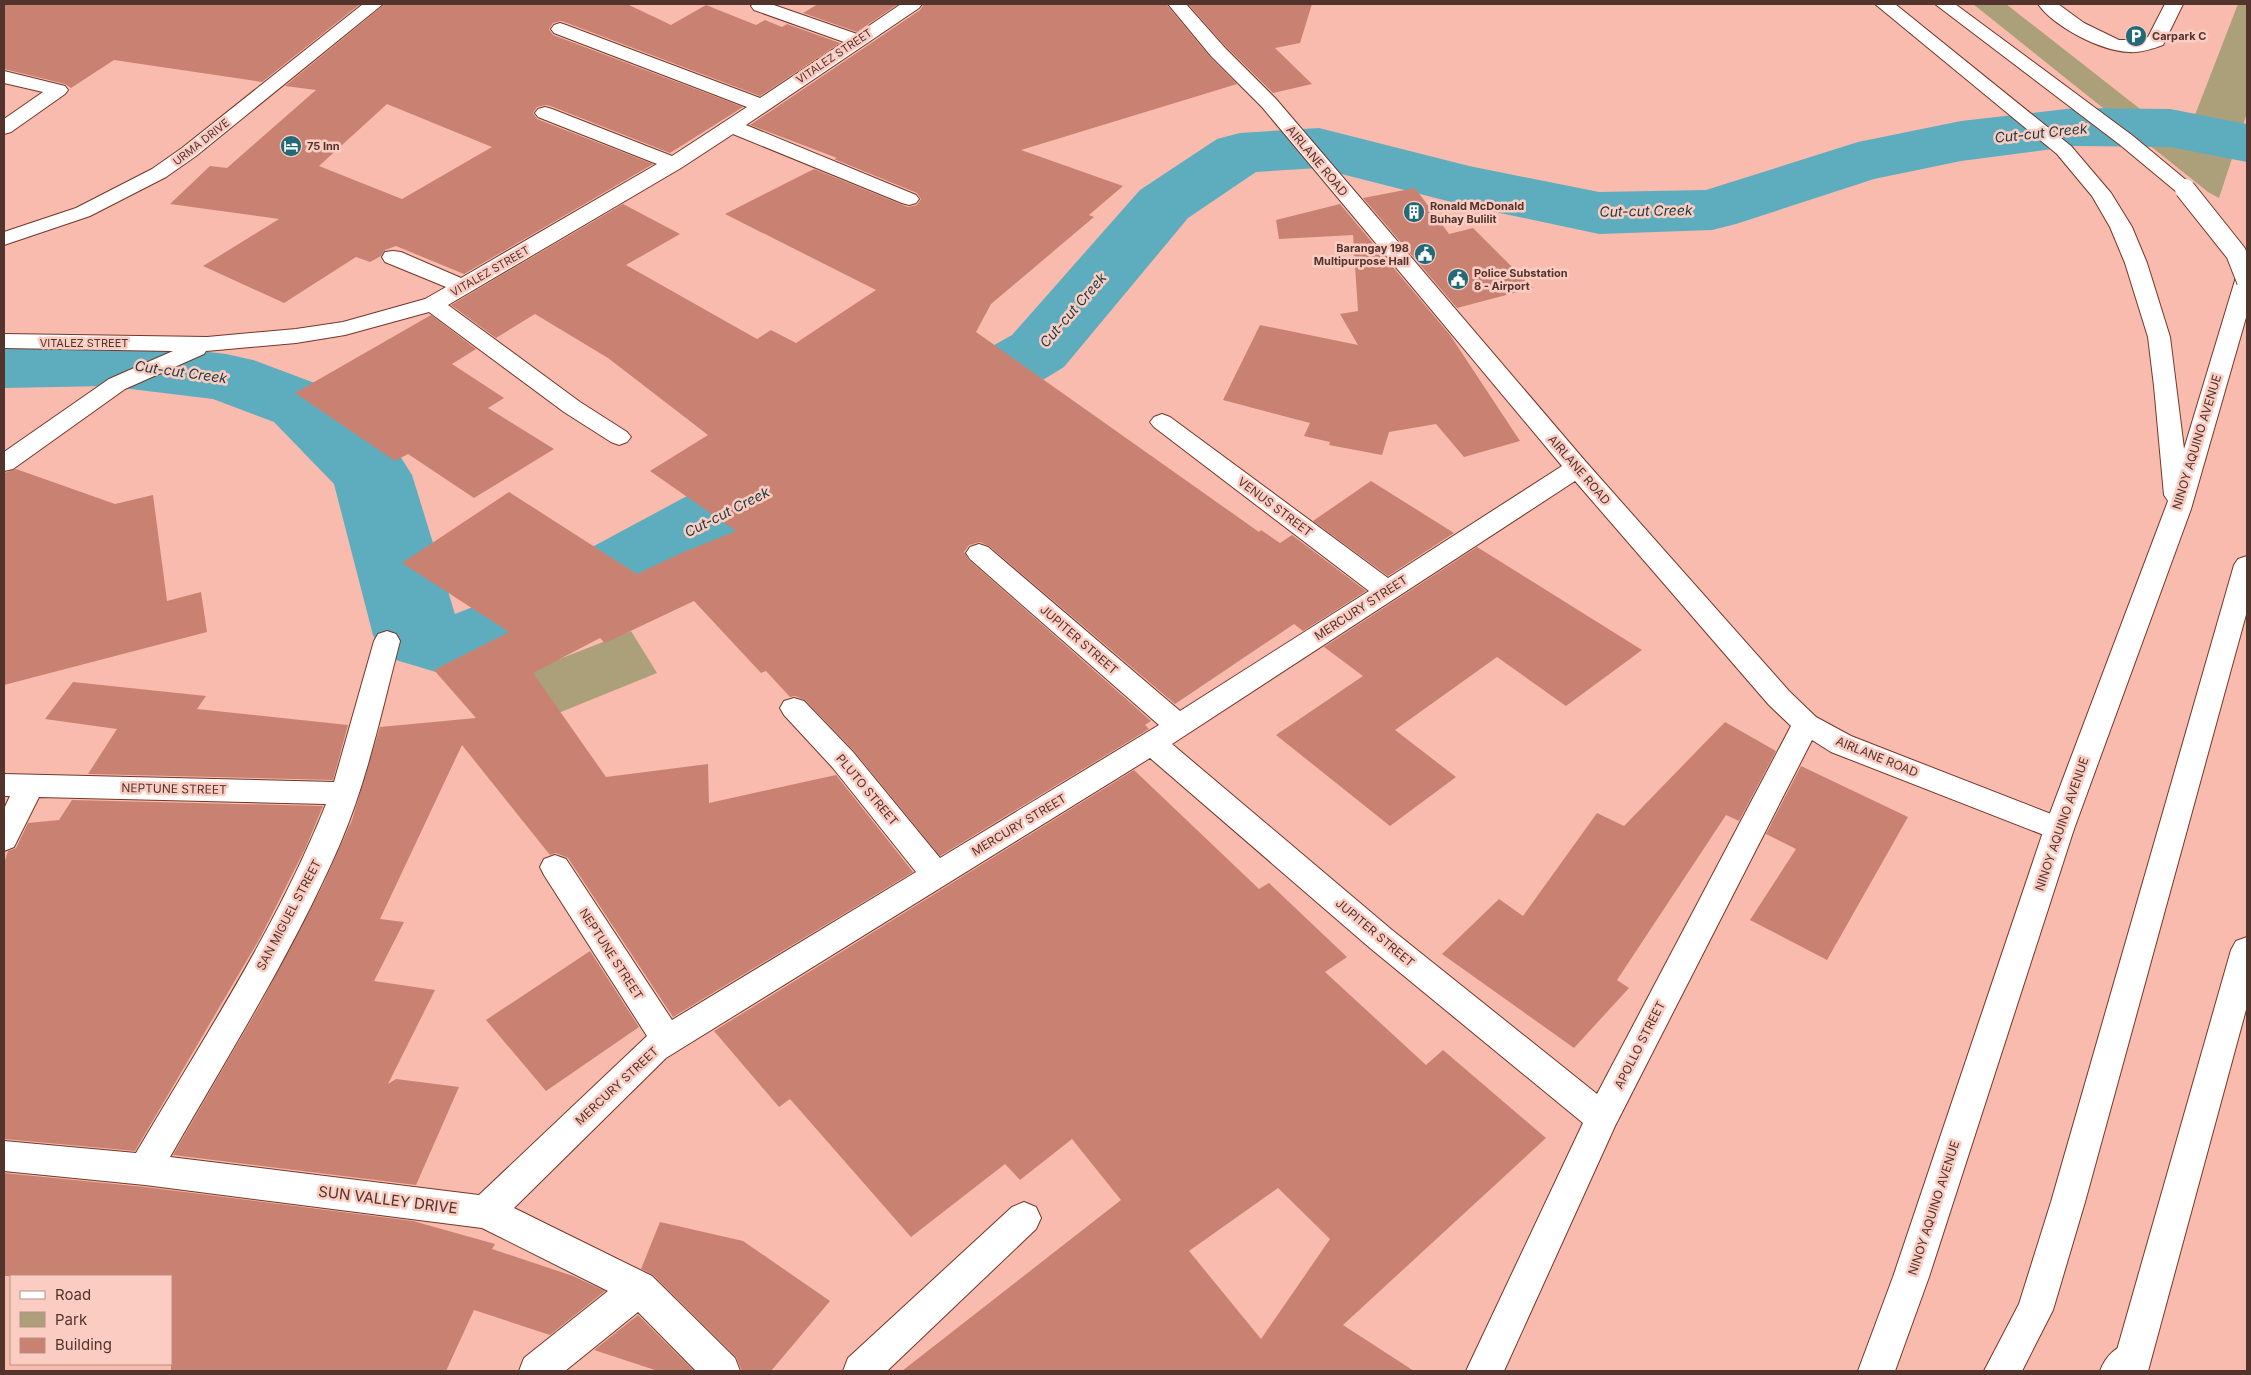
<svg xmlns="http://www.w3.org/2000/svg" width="2251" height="1375" viewBox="0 0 2251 1375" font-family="Inter,sans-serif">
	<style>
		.green { fill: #aca07a }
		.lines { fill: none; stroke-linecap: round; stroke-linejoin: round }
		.river { fill: #5eadbe; fill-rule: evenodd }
		.building { fill: #c98272; fill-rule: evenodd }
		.minor-casing { stroke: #753628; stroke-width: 2 }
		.major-casing { stroke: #753628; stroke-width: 2 }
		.highway-casing { stroke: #753628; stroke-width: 2 }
		.minor { fill: #fff; fill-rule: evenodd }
		.major { fill: #fff; fill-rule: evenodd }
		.highway { fill: #fff; fill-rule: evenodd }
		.highway-bridge-casing { stroke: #753628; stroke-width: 22; stroke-linecap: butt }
		.highway-bridge { stroke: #fff; stroke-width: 20 }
		.labels { text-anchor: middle; stroke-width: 5; stroke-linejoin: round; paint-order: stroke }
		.far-poi-label { font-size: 11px; font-weight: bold; fill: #52342d; stroke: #fbccc2; text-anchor: start }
		.far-street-label { font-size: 11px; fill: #52342d; stroke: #fbccc2 }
		.street-label { font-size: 12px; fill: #52342d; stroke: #fbccc2 }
		.water-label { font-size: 14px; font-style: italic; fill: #163c43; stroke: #fbccc2 }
		.near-street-label { font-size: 15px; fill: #52342d; stroke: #fbccc2 }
	</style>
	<rect width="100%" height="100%" fill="#f8bbad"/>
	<g class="green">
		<polygon points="1973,4 2006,4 2144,112 2195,115 2238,4 2247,4 2247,113 2219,198 2208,192"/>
		<polygon points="631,631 657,673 502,736 478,691"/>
	</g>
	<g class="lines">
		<polygon class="river" points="2075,108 2170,109 2247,124 2247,162 2170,147 2075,146 1961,161 1874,179 1736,224 1712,230 1599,234 1467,206 1318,168 1256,172 1188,218 1064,367 929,450 758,527 565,639 490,669 459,679 386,657 373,635 334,484 274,422 213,399 106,386 4,388 4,342 106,340 226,354 253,360 328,388 400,456 412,475 455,614 503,595 700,489 873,414 1012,335 1140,190 1217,139 1240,133 1319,128 1469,166 1599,192 1706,190 1858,142 1961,121"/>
	</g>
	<g class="building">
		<polygon points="4,4 360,4 262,82 114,60 71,88 65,84 4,69"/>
		<path d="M385,4H627L671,25L706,5L756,25L765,20L782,27L787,24L840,43L760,96L567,23L561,21L553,23L549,29L553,35L743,107L670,153L553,107L546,105L537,107L533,113L537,119L653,164L464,274L396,246L385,250L381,256L370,262L356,257L284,303L203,266L279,219L170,204L210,166L227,168L316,90L285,86ZM387,104L492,147L402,199L319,166Z"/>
		<polygon points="818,4 898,4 857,32 803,13"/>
		<polygon points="924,4 1166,4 1210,57 1237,84 1021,150 1123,186 1089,215 1094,217 991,304 976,332 1259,532 1261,530 1280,543 1292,535 1366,591 1303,631 1294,624 1175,704 989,546 980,542 969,545 964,552 969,560 1151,721 1145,725 1149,729 940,856 854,751 805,700 795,696 790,697 766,671 761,673 694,601 605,643 600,638 533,673 606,777 708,764 709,803 836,775 913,872 673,1017 568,858 556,853 550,855 462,745 380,919 404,922 374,981 435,990 388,1084 396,1079 459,1087 416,1185 173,1155 261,1003 323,885 352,820 380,727 476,718 434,670 509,632 402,563 509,492 637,574 679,554 736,531 650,471 708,435 608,358 535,314 496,338 451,305 623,204 680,234 626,265 757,339 771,330 796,343 876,290 725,214 814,169 908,207 917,205 921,199 917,193 834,159 837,158 750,125 920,10"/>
		<polygon points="1188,4 1312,4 1300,43 1275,48 1312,84 1273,93 1226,47"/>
		<polygon points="1415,188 1449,234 1473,228 1533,288 1457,308 1363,198"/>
		<polygon points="1340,204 1450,335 1520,441 1464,457 1436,424 1389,432 1382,455 1329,445 1330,442 1304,436 1310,423 1223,400 1260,325 1358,345 1340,314 1358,311 1353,235 1279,239 1276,220"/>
		<polygon points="431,315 476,349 452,364 504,398 488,408 554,449 474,498 408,454 395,461 295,393"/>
		<polygon points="16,469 115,504 153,495 167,601 201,592 207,632 4,685 4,473"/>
		<polygon points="1371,481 1454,533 1388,576 1313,521"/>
		<polygon points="1477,547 1642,650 1566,706 1497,657 1395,730 1456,777 1390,826 1276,735 1363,676 1324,647"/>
		<polygon points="73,682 206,696 197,709 348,725 333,780 88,774 117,729 45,719"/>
		<polygon points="1725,722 1776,751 1739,821 1726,815 1617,980 1629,988 1574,1048 1442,954 1499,899 1523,916 1597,813 1624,826"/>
		<polygon points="1801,766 1908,817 1827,960 1750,920 1796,849 1766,834"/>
		<path d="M1134,770L1259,889L1269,883L1347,957L1325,972L1426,1065L1443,1050L1546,1138L1343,1325L1414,1371H902L1121,1200L1072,1139L1020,1180L1005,1164L911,1237L790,1099L779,1107L714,1031ZM1278,1188L1330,1239L1261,1339L1189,1251Z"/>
		<polygon points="72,800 323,806 305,849 260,938 135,1151 4,1139 4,864 8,851 16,848 28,823 59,820"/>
		<polygon points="590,951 639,1027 546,1091 486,1020"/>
		<polygon points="4,1173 145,1187 413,1221 495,1244 492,1249 573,1276 605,1291 550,1335 474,1310 446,1371 171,1371 171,1276 4,1276"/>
		<polygon points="660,1222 743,1241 830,1301 771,1371 742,1371 736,1357 653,1275 641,1269"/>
		<polygon points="638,1315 694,1371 658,1371 594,1350"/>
	</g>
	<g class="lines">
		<g class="minor-casing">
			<g id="minor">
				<polygon points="363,4 383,4 196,156 166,177 90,216 4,245 4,232 76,208 152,169 182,148"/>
				<polygon points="753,4 771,4 857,34 901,4 922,4 919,8 746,125 916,195 919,199 916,203 909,205 902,203 733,134 681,168 448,305 580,402 627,432 631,437 627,442 619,445 611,442 564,412 429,312 345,335 296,343 206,351 204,354 125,389 13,469 4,471 4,452 109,379 173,351 4,348 4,334 207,337 296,329 343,322 425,299 446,287 385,262 382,257 385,252 393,251 401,252 461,278 657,164 538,117 535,113 538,109 545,107 552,109 672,156 747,107 554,33 551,29 554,25 560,23 566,25 760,98 844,42 754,10 751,6"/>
				<path d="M1168,4H1186L1225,48L1276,99L1586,462L1789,691L1816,717L1851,736L2069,821L2074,829L2069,837L2059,841L2049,837L1831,752L1812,740L1615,1126L1504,1371H1466L1583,1123L1370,948L1150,758L666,1058L514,1208L652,1276L735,1358L740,1371H696L638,1312L565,1371H519L524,1358L608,1291L482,1228L145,1185L4,1171V1141L136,1153C203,1039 277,927 326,804L39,797L14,847L4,851V809L10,796H4V774L334,782L374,641L378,634L387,631L396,634L400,641C382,709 368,779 340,844C293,952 229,1054 170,1157L479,1195L647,1036L544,875L540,867L544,859L555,855L566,859L672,1020L916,872L833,768L784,715L780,708L784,701L794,698L804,701L853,752L940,858L1159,725L970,559L966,553L970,547L979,544L988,547L1180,711L1369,591L1154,427L1150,422L1154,417L1162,414L1170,417L1388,578L1562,466L1262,107L1211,56ZM1575,481L1769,705L1791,726L1597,1094L1392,930L1172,744Z"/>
				<path d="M2038,4H2058L2084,23L2119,40H2140L2148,37L2165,4H2183L2163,45C2152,49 2140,53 2129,52C2101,51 2054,27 2038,4Z"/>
				<polygon points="4,71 65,86 68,90 65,94 11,132 4,134 4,119 43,92 4,83"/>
				<polygon points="1024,1202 1036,1207 1041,1218 1036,1229 887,1371 843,1371 848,1358 1012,1207"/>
			</g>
		</g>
		<g class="major-casing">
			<g id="major">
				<polygon points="1875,4 1895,4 2071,146 2111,193 2132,227 2147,263 2170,337 2184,449 2236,277 2239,272 2247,271 2247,314 2191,509 2074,829 1929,1277 1895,1371 1858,1371 1893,1277 2044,829 2168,501 2164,495 2154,386 2148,337 2125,263 2110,227 2092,196 2057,154"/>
				<polygon points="2247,937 2247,1006 2148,1371 2111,1371 2231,950 2236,941"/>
			</g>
		</g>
		<g class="highway-casing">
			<g id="highway">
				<polygon points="1935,4 1955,4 2133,136 2192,185 2195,189 2192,193 2185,195 2178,193 2119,144"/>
				<polygon points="2247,556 2247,611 2085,1202 2053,1310 2022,1371 1984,1371 2019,1304 2051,1202 2234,565 2238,559"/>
				<path d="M2132,1341L2145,1346L2150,1359L2145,1371H2100C2106,1355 2116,1347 2132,1341Z"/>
			</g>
		</g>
		<use href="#minor" class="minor"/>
		<use href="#major" class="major"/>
		<use href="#highway" class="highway"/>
		<g class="highway-bridge-casing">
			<polyline id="highway-bridge" points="2185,189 2236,253 2247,281"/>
		</g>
		<use href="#highway-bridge" class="highway-bridge"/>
	</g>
	<defs>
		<g id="parking-disc" transform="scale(1.125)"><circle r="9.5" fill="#236a78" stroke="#fbccc2"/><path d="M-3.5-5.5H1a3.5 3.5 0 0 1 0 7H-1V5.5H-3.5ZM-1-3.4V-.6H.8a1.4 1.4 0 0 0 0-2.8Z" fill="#fff"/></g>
		<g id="hotel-disc" transform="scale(1.125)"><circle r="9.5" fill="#236a78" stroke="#fbccc2"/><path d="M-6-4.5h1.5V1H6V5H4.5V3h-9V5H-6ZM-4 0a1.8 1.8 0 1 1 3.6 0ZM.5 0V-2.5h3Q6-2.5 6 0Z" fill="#fff"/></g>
		<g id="building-disc" transform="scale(1.125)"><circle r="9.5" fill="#236a78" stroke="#fbccc2"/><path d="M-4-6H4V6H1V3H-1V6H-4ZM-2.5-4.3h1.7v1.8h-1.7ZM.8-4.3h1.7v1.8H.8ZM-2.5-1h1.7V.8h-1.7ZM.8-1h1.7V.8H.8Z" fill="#fff"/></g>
		<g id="civic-disc" transform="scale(1.125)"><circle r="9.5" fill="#236a78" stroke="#fbccc2"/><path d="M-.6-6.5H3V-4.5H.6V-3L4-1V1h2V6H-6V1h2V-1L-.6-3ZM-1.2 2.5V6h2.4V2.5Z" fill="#fff"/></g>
	</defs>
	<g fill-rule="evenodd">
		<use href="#parking-disc" x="2136" y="36"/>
		<use href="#hotel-disc" x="291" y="146"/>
		<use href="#building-disc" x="1414" y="212"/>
		<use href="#civic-disc" x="1425" y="254"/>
		<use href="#civic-disc" x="1458" y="279"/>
	</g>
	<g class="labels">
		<g class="far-poi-label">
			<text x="2152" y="40">Carpark C</text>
			<text x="307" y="150">75 Inn</text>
			<text x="1430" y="210">Ronald McDonald<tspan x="1430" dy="13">Buhay Bulilit</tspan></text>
			<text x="1409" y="252" text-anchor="end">Barangay 198<tspan x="1409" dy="13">Multipurpose Hall</tspan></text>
			<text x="1474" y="277">Police Substation<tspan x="1474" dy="13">8 - Airport</tspan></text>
		</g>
		<g class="far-street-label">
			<text transform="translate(834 56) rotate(-34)" y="4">VITALEZ STREET</text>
			<text transform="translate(201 142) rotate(-38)" y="4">URMA DRIVE</text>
			<text transform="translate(490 271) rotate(-30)" y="4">VITALEZ STREET</text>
			<text x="84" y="347">VITALEZ STREET</text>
		</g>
		<g class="street-label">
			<text transform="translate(1317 161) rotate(50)" y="4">AIRLANE ROAD</text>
			<text transform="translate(2197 442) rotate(-73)" y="4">NINOY AQUINO AVENUE</text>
			<text transform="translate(1579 470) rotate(49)" y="4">AIRLANE ROAD</text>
			<text transform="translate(1275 507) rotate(37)" y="4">VENUS STREET</text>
			<text transform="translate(1361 608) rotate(-33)" y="4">MERCURY STREET</text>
			<text transform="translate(1079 640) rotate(41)" y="4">JUPITER STREET</text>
			<text transform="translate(1877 757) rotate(22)" y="4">AIRLANE ROAD</text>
			<text transform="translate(174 789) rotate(1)" y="4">NEPTUNE STREET</text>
			<text transform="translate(867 790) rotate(50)" y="4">PLUTO STREET</text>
			<text transform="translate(2062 824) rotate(-71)" y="4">NINOY AQUINO AVENUE</text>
			<text transform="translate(1019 825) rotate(-31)" y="4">MERCURY STREET</text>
			<text transform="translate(289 915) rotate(-62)" y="4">SAN MIGUEL STREET</text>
			<text transform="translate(1375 933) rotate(40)" y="4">JUPITER STREET</text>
			<text transform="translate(611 954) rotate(57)" y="4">NEPTUNE STREET</text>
			<text transform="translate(1640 1045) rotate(-63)" y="4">APOLLO STREET</text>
			<text transform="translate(617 1086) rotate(-43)" y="4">MERCURY STREET</text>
			<text transform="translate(1934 1208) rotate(-72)" y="4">NINOY AQUINO AVENUE</text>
		</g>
		<g class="water-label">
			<text transform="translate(2041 133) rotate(-6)" y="5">Cut-cut Creek</text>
			<text transform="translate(1646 211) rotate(-1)" y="5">Cut-cut Creek</text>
			<text transform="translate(1073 310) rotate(-49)" y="5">Cut-cut Creek</text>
			<text transform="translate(181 372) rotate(8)" y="5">Cut-cut Creek</text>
			<text transform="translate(727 512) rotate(-27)" y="5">Cut-cut Creek</text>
		</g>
		<g class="near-street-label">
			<text transform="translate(388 1200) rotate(7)" y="5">SUN VALLEY DRIVE</text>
		</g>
	</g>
	<rect width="2251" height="1375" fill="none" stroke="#52342d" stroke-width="10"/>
	<rect x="10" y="1275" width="162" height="90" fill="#fbccc2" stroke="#b78f86"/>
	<rect x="20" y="1291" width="25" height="8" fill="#ffffff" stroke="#b78f86"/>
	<text x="55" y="1300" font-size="15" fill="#52342d">Road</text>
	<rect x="20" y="1312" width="25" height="15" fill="#aca07a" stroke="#b78f86"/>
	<text x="55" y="1325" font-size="15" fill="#52342d">Park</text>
	<rect x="20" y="1338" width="25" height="15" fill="#c98272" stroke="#b78f86"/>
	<text x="55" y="1350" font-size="15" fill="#52342d">Building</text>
</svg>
